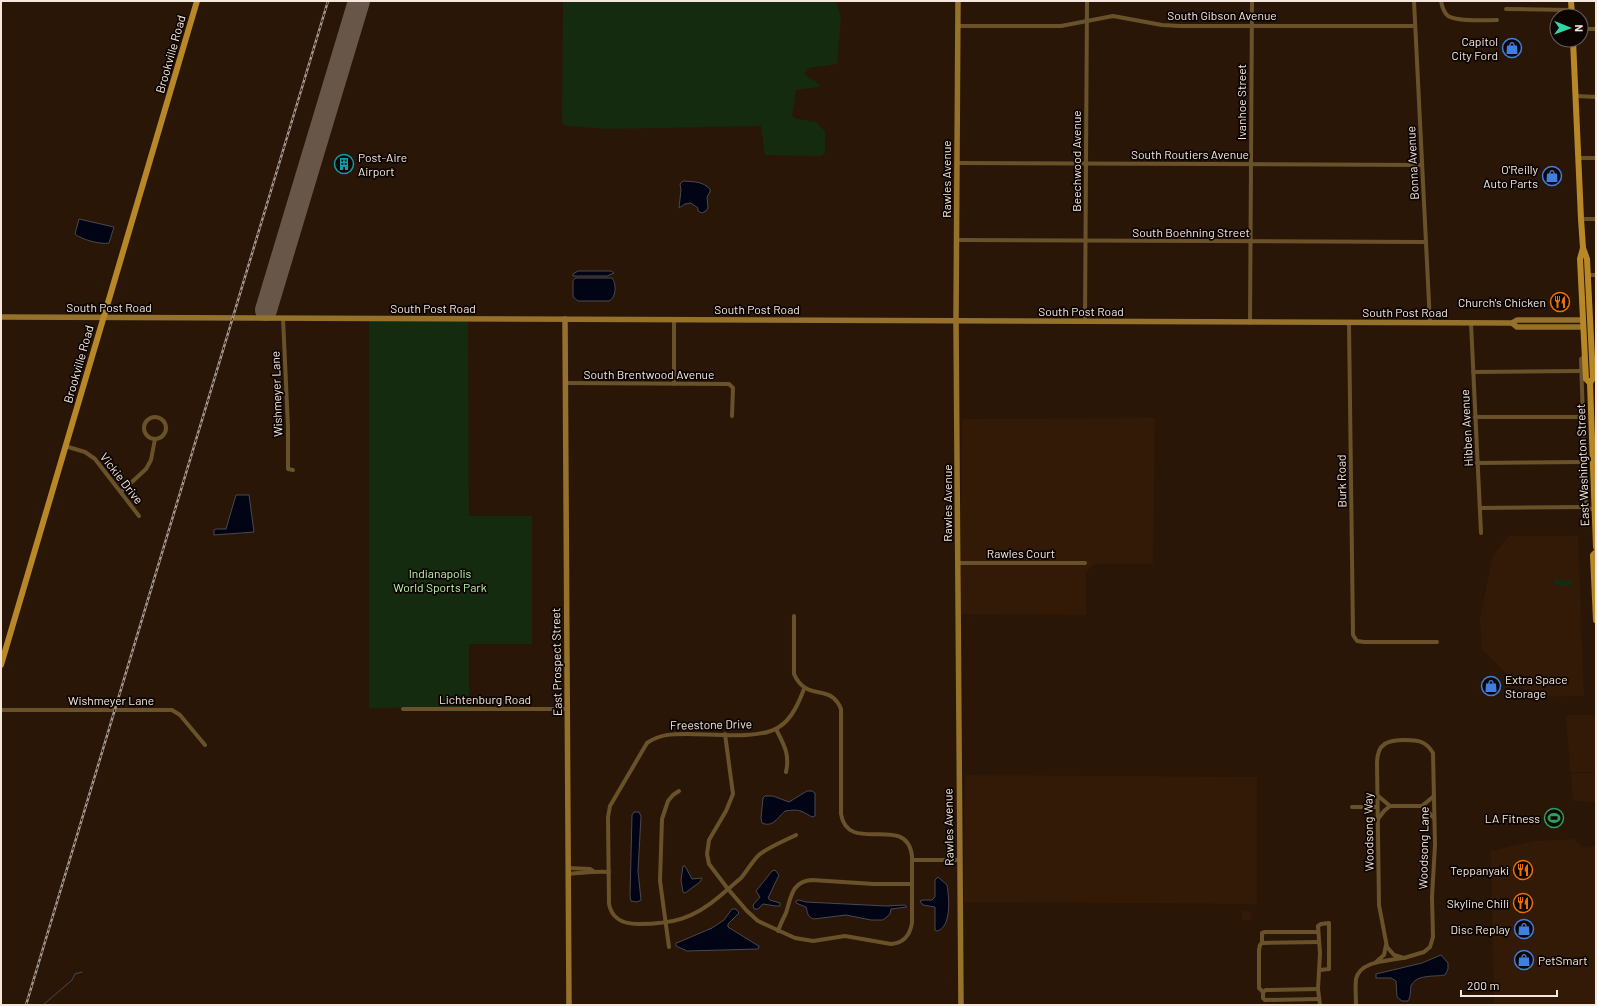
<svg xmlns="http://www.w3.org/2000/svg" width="1597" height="1006" font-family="Barlow,sans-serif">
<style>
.built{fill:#331a06}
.green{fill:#152b0f}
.water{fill:#000414;stroke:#4a4851}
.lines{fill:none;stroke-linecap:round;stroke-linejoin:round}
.stream{stroke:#4a4851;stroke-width:1}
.runway{stroke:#685649;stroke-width:22}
.street{stroke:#69522a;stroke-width:4}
.secondary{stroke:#96712b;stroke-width:5.5}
.primary{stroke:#b88828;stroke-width:6}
.rail-casing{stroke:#a6968b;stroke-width:2.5}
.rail{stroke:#0c0502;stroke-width:1;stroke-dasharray:3;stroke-linecap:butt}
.labels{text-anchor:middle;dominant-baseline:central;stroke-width:3.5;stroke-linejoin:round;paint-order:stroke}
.street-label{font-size:12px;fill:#f5e7de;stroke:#0c0502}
.poi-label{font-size:12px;fill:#f5e7de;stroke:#0c0502;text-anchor:end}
.park-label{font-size:12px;fill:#bcf6ad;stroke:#0c0502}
</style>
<rect width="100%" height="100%" fill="#291607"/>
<g class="built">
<polygon points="1155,418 1153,564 1095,564 1086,572 1086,615 960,614 962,419"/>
<polygon points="1509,536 1578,536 1584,696 1531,697 1482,650 1480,617 1493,555"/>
<polygon points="1566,715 1596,715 1596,772 1570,772"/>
<polygon points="1571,773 1596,773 1596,802 1573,801"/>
<polygon points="965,775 1257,777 1257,904 964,902"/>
<polygon points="1574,839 1582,847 1596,846 1596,1005 1494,1005 1491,851 1534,841"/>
<rect x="1242" y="911" width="9" height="9"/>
</g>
<g class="green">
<polygon points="563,1 836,1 841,18 837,64 808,68 804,74 821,85 818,87 796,90 792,116 797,119 816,122 825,131 825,153 821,156 765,155 761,126 608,129 566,126 562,122"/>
<polygon points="369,321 468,321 469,516 532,516 532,644 469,644 469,707 369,708"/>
<polygon points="1555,578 1557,578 1557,580 1572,580 1572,585 1557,586 1555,584"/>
</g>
<g class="water">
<path d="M683,181C694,182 702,181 710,189V192L707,197L708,208L706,211L702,213L698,211V208L691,203L685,204L679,208L681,190L680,184Z"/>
<path d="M79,219L114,227L109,243C101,245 80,239 75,234Z"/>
<polygon points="578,271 611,271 614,273 607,276 573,276 573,274"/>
<path d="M575,278H612C617,284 616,298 609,301H578L573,297V281Z"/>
<polygon points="236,495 249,495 254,532 214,535 214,530 216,529 226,529"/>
<path d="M807,791H812L815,793V816L812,817C800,810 799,809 785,811C778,817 773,828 762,823L761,818L763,798L765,796H773L789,802Z"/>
<polygon points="634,812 639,812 641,816 638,871 641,900 637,902 631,901 630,896 632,815"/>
<polygon points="683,866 685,866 692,879 702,878 700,882 685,893 683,892 681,880"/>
<polygon points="775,870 779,875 768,898 770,900 780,903 780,906 776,906 763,904 758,909 754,909 753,905 760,897 756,891 772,871"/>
<path d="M938,877L947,885C949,897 952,927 937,931L935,930V907L923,905L920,901L923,900H932L935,897V880Z"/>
<path d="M799,900L806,902L886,906L905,905L907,907L891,909L890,914L883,920H871L846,915L814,919C807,917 808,913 806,907L796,903V901Z"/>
<polygon points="732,909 736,909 739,913 728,924 728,927 757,945 759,946 758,949 687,951 676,946 676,943 679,942 712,928 724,920"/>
<path d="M1441,955L1448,963V969L1445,975C1434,977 1416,974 1411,986C1410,992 1411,996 1408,1001H1402L1397,997L1396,981L1391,978H1376V974L1422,963Z"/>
</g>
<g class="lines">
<polyline class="stream" points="43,1005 72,980 75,974 82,972"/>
<polyline class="runway" points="266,310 359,1"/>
<g class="street">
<polyline points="1414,1 1430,323"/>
<path d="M1441,1C1442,6 1443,12 1448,16C1458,22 1485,20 1497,20"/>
<polyline points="1506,9 1571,10"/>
<polyline points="958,26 1061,26 1113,16 1162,25 1180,26 1415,26"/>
<polyline points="1581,29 1596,29"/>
<polyline points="1576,96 1596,97"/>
<polyline points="1579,158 1596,158"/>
<polyline points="957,163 1422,165"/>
<polyline points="1581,219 1596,219"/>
<polyline points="957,240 1426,242"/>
<polyline points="1588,275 1596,275"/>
<polyline points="283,318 288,427 288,469 293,470"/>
<polyline points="1085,322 1087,1"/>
<polyline points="1250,323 1252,1"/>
<polyline points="1349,323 1353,635 1357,641 1364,642 1437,642"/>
<polyline points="1471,323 1481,533"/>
<polyline points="1585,356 1581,359 1586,507 1594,510"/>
<polyline points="1473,372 1581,371"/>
<polyline points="566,383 729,384 733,388 732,416"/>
<polyline points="674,384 674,320"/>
<circle cx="155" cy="428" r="11"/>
<polyline points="1475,417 1583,417"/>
<polyline points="65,446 85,452 95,459 139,516"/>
<polyline points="1477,463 1584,462"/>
<polyline points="121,492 146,469 151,460 155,439"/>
<polyline points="1480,508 1586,507"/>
<polyline points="958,563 1085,563"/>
<polyline points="403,709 567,709"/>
<polyline points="1,710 172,710 180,715 205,745"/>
<path d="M776,729C784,745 790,754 786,772"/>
<path d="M725,734L733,794L726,811L709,840L707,854L709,864L728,889L747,911L758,921L795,938L813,941L845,936L891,944C904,943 910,935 912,923V856C907,812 848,856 841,814V709C830,682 807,703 794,674V616"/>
<path d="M1405,740C1418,740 1426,741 1433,753L1435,845L1432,897L1433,937L1430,947L1424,952L1404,958L1394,955L1387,947L1379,905L1377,763C1377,743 1388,740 1405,740Z"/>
<polyline points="1377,795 1390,806"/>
<polyline points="1390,806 1422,806"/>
<polyline points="1422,806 1434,818"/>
<polyline points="1422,806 1434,796"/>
<polyline points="1352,807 1377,807"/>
<polyline points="1378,819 1384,811 1390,806"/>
<path d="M796,835C784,841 771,846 760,854C752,861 748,870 741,878C734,884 727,890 720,896C693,919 673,924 638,924C624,924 612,920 609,904L608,817L610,806L647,743C660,734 672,734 688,734C712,734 760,740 779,727C792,719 799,702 804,689"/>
<polyline points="912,860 960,860"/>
<polyline points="568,868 590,869 593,871"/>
<path d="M568,874C582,873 595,871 609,872"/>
<path d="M778,931C780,925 783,919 786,913C791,897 792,881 812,880L874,884H912"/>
<polyline points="1262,943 1262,933 1265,932 1318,932"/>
<polyline points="669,947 660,881 662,819 668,801 673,795 679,791"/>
<polyline points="1376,962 1384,955 1386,945"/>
<polyline points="1320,970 1329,969 1329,923 1321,924 1318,926 1320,953 1318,989 1320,1005"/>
<polyline points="1318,989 1266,990 1263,992 1263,998 1265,1000 1319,999"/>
<polyline points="1263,992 1259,988 1259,950 1260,945 1262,943 1319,942"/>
<path d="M1356,1005C1356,997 1355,987 1356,979C1360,961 1387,961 1402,958"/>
</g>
<g class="secondary">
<polyline points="958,1 956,321 961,1005"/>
<polyline points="1,317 1512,323 1517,327 1583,327"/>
<polyline points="565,319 569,1005"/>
<polyline points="1512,323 1517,320 1583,320"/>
</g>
<g class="primary">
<polyline points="1571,1 1572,16"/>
<polyline points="1573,40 1581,219 1583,248 1587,259 1593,378 1590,383 1596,547"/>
<polyline points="1583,248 1580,259 1586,379 1590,383"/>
<polyline points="1596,552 1593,555 1596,620"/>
<polyline points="1,665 197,1"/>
</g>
<g class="rail-casing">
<polyline id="rail" points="26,1005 328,1"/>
</g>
<use href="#rail" class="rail"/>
</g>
<defs>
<g id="shop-ring" transform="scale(1)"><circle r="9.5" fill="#0c0502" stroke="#3f7fe0" stroke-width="1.5"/><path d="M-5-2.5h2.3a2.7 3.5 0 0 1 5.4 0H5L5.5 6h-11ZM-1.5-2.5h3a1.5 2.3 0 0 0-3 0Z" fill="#3f7fe0"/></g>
<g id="building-ring" transform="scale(1)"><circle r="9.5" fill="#0c0502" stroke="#0f9aa8" stroke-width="1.5"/><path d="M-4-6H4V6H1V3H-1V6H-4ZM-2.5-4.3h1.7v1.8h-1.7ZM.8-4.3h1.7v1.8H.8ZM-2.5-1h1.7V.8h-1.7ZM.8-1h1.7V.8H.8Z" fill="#0f9aa8"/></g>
<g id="restaurant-ring" transform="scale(1)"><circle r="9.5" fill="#0c0502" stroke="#e8710a" stroke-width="1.5"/><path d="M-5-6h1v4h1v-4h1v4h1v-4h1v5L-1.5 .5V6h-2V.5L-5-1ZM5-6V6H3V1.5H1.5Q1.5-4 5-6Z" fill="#e8710a"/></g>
<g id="stadium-ring" transform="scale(1)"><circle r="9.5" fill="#0c0502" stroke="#2e9e5b" stroke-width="1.5"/><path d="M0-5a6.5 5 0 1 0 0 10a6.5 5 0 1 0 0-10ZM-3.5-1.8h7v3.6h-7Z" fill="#2e9e5b"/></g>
</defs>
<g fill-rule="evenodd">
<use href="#shop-ring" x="1512" y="48"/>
<use href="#building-ring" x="344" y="164"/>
<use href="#shop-ring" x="1552" y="176"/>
<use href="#restaurant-ring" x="1560" y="302"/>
<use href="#shop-ring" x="1491" y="686"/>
<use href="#stadium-ring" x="1554" y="818"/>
<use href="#restaurant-ring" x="1523" y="870"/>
<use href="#restaurant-ring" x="1523" y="903"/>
<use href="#shop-ring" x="1524" y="929"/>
<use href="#shop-ring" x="1524" y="960"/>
</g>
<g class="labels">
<g class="street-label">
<text x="1222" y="15">South Gibson Avenue</text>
<text transform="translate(170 54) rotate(-74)">Brookville Road</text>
<text transform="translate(1241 102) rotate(-90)">Ivanhoe Street</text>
<text x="1190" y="154">South Routiers Avenue</text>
<text transform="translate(1076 161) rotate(-90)">Beechwood Avenue</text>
<text transform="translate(1412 163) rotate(-93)">Bonna Avenue</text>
<text transform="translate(946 179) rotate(-90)">Rawles Avenue</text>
<text x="1191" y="232">South Boehning Street</text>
<text x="109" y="307">South Post Road</text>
<text x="433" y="308">South Post Road</text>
<text x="757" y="309">South Post Road</text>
<text x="1081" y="311">South Post Road</text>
<text x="1405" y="312">South Post Road</text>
<text transform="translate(78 364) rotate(-74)">Brookville Road</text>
<text x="649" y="374">South Brentwood Avenue</text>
<text transform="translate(276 394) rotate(-92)">Wishmeyer Lane</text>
<text transform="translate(1466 428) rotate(-93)">Hibben Avenue</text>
<text transform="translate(1582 465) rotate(-92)">East Washington Street</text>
<text transform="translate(122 478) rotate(52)">Vickie Drive</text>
<text transform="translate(1341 481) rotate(-91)">Burk Road</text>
<text transform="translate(947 503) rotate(-90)">Rawles Avenue</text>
<text x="1021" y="553">Rawles Court</text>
<text transform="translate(556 662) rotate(-91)">East Prospect Street</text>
<text x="485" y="699">Lichtenburg Road</text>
<text x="111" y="700">Wishmeyer Lane</text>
<text transform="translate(711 724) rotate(-1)">Freestone Drive</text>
<text transform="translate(948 827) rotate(-91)">Rawles Avenue</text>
<text transform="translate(1368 832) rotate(-91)">Woodsong Way</text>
<text transform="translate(1423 848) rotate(-89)">Woodsong Lane</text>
</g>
<g class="poi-label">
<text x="1498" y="41">Capitol<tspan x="1498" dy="14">City Ford</tspan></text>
<text x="358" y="157" text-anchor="start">Post-Aire<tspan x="358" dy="14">Airport</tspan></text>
<text x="1538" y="169">O'Reilly<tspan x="1538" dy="14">Auto Parts</tspan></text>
<text x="1546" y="302">Church's Chicken</text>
<text x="1505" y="679" text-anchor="start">Extra Space<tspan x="1505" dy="14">Storage</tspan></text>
<text x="1540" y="818">LA Fitness</text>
<text x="1509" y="870">Teppanyaki</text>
<text x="1509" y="903">Skyline Chili</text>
<text x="1510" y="929">Disc Replay</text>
<text x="1538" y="960" text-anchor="start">PetSmart</text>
</g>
<g class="park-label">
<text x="440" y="573">Indianapolis<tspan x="440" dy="14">World Sports Park</tspan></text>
</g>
</g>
<rect width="1597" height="1006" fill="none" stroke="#f5e7de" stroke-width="4"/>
<g transform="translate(1569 28) rotate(91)"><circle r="19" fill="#0c0502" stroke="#695f5a"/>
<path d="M0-3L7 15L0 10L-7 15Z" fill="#34d4a8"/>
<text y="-6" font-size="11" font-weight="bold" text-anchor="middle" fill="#f5e7de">N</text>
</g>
<path d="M1461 990v6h96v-6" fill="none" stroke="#f5e7de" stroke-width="2"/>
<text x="1467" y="990" font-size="12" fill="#f5e7de" stroke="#0c0502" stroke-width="3" paint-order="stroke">200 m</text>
</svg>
